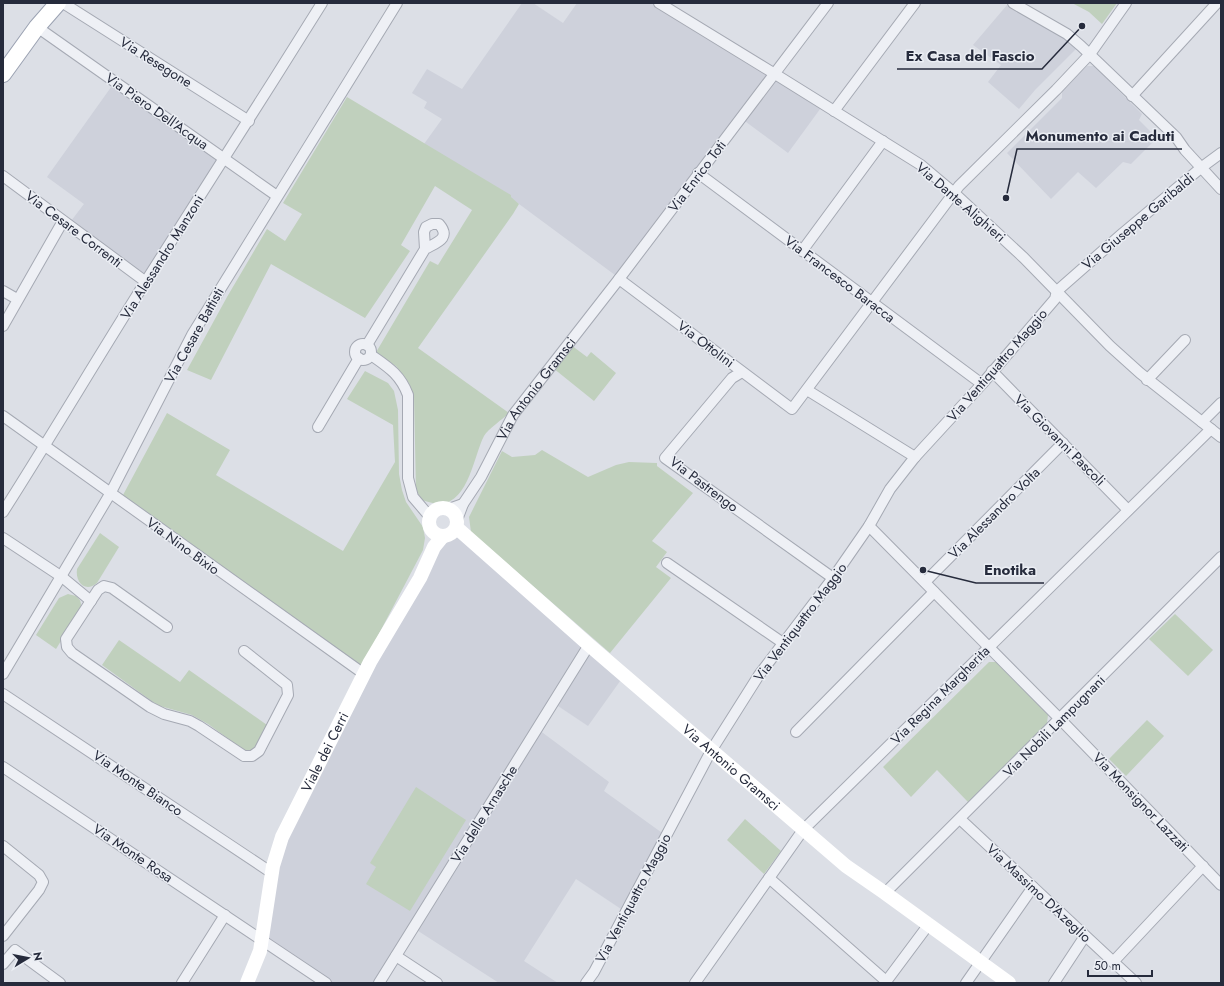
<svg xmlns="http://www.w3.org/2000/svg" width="1224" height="986" font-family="Jost,sans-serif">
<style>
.built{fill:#ced1db}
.green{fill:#c0d0bd}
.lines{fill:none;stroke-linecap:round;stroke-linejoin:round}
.street-casing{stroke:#a5a9b3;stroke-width:12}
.primary-casing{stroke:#9ba2b2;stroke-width:18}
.street{stroke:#eef0f5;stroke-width:10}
.secondary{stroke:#fff;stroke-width:14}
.primary{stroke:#fff;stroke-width:16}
.labels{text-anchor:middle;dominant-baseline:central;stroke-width:3;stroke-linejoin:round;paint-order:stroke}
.street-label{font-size:14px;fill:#262b3c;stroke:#ebeef4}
.leader{fill:none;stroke:#262b3c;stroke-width:1.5}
.callout-dot{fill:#262b3c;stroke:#ebeef4;stroke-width:1.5}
.callout-label{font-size:15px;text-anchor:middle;font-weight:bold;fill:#262b3c;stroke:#ebeef4;stroke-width:3;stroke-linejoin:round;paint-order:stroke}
</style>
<rect width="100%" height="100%" fill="#dcdfe6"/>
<g class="built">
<polygon points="522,3 533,3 563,23 577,3 655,3 772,74 619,278 519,204 510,197 424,144 442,119 424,108 427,102 412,93 427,69 462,89"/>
<polygon points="1007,5 1065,39 1076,49 1035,90 1019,109 988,82 1001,65 973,45"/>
<polygon points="1087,66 1094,66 1142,114 1139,120 1157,138 1131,164 1123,162 1096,188 1078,172 1051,199 1007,153 1062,98 1062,91"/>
<polygon points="775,75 823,105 788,153 742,119"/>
<polygon points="114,83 223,159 145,279 68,225 84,204 47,177"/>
<polygon points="453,535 477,548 623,677 588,726 555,704 539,730 609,782 604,791 665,835 624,911 576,879 524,961 558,983 499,983 412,927 377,983 329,983 264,940 287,829 445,538"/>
</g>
<g class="green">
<polygon points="1072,3 1117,3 1102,24 1089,12"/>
<path d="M347,97L511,195V197L519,204L513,214L418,348L509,413C503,419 488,429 484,436C474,455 469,501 441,504C435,504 428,502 422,500L416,490L414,396L408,382L396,366L375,354L430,261L438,265L472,210L435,186L401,245L410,251L365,318L271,264L211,380L187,370L227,297L267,229L285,241L302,214L283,203Z"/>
<polygon points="571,345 587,357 591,352 616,373 594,401 553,368"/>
<polygon points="365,371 388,383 394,391 398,410 399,474 402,490 406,502 423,527 425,538 423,550 362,666 123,495 167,413 230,450 216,475 343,551 395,462 393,425 347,399"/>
<polygon points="542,450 588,477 616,465 629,462 657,463 657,466 693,493 652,541 667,552 656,567 671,578 610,653 471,532 469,517 502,451 512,457 535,455"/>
<path d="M100,533L119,547L97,583C85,593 75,582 77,569Z"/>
<path d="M68,594L76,596C81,600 82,604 80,610L56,649L36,635L59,598Z"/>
<polygon points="1175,614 1213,650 1188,676 1149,639"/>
<polygon points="119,640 180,682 189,670 267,725 257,746 252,750 244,750 241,748 208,724 192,715 160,706 153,702 102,665"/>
<polygon points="989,662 997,662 1048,715 1047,723 968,802 937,770 911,797 883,767"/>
<polygon points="1147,720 1164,736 1126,776 1109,759"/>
<polygon points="416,787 466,820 410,911 366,884 376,867 370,863"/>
<polygon points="745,819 781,851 764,874 727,840"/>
</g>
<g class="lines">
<g class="street-casing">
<g id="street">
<polyline points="63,3 249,121"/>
<polyline points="659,3 775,74 921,165 953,192 1024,258 1110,346 1140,373 1221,437"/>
<polyline points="1013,3 1067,34 1081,46 1176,137 1185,150 1221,189"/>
<polyline points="37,27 277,196"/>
<polyline points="1132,96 1217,3"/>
<polyline points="834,111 915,3"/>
<polyline points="698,173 982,384"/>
<polyline points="3,176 146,282"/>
<polyline points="802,251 883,141"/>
<polyline points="619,279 792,409 959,186 1056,90 1090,54 1126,3"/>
<polyline points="3,291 17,299"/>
<polyline points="3,326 63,221"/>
<circle cx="363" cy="352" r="8"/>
<path d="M367,345L425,249C435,243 452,239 439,224H432L426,227L424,232L425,249"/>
<path d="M371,355C388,367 400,374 408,395V478L413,497L430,517"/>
<polyline points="992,371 1128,510"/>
<polyline points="742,372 732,378 665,458 833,578"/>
<polyline points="1147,380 1185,340"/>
<polyline points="807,390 915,457"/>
<polyline points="3,416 364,674"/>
<polyline points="1202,422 1221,403"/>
<polyline points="318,427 359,358"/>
<polyline points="449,509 463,504"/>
<path d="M3,512C52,435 98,357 146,281C205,188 264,96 322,3"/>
<path id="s1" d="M457,520L463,504L481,477L513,415L619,279L828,3"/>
<polyline points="869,526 1060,719 1221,885"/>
<polyline points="3,538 62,577 91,601"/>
<polyline points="667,563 783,643"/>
<polyline points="925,582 1063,443"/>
<polyline points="167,627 112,588 104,586 98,590 66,639 67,647 72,653 150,707 164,714 190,721 199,726 244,756 252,756 259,751 288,695 287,685 244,651"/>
<polyline points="3,674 110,494 192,335 397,3"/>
<polyline points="3,694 272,873"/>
<polyline points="796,732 934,592"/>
<polyline points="3,767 326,983"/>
<polyline points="960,819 1136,983"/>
<polyline points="3,846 39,875 43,882 39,890 3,936"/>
<polyline points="769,878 886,981"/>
<polyline points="885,893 1221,557"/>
<polyline points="396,956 437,983"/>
<polyline points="1113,962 1203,866"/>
<polyline points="3,964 15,950 60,983"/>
<polyline points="182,983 225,915"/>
<polyline points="379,983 589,645"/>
<polyline points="586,983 594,972 711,751 759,675 833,578 869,526 890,489 915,457 982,384 1055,299 1057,291 1123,233 1202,167 1221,153"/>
<polyline points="695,983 803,830 1211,429"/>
<polyline points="885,983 929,924"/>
<polyline points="966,983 1033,887"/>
<polyline points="1054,983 1085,936"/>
</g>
</g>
<g class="primary-casing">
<polyline id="primary" points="3,74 37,27 58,3"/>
</g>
<use href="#street" class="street"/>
<g class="secondary">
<circle cx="443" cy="522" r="14"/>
<path id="s2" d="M457,528L589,645L846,866L885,893L1009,983"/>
<path id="s3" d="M247,983L260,951L273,866L282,837L370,662L420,578L434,547L443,536"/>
</g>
<use href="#primary" class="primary"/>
</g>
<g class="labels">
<g class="street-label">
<text transform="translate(156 62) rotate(32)">Via Resegone</text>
<text transform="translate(157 111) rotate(35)">Via Piero Dell'Acqua</text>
<text transform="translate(697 176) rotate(-53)">Via Enrico Toti</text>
<text transform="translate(961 202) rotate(41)">Via Dante Alighieri</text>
<text transform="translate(1138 221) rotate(-40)">Via Giuseppe Garibaldi</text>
<text transform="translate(74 229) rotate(37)">Via Cesare Correnti</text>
<text transform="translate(162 257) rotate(-58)">Via Alessandro Manzoni</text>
<text transform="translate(840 279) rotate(37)">Via Francesco Baracca</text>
<text transform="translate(194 335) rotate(-61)">Via Cesare Battisti</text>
<text transform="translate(706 344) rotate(37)">Via Ottolini</text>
<text transform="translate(997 365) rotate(-49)">Via Ventiquattro Maggio</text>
<text stroke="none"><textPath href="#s1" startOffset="154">Via Antonio Gramsci</textPath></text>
<text transform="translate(1060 440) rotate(45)">Via Giovanni Pascoli</text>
<text transform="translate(704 484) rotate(37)">Via Pastrengo</text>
<text transform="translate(994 513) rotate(-45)">Via Alessandro Volta</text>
<text transform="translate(183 546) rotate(36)">Via Nino Bixio</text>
<text transform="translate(800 622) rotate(-53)">Via Ventiquattro Maggio</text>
<text transform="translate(940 695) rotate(-45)">Via Regina Margherita</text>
<text transform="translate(1054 726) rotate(-45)">Via Nobili Lampugnani</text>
<text stroke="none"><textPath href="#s3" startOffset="246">Viale dei Cerri</textPath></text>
<text stroke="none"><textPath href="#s2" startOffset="364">Via Antonio Gramsci</textPath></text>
<text transform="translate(138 783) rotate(34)">Via Monte Bianco</text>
<text transform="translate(1141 802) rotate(46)">Via Monsignor Lazzati</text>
<text transform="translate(484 814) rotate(-58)">Via delle Arnasche</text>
<text transform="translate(133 853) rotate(34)">Via Monte Rosa</text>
<text transform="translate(1039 893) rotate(43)">Via Massimo D'Azeglio</text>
<text transform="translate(633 898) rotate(-62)">Via Ventiquattro Maggio</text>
</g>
</g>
<path class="leader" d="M1082 26L1042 69H897M1006 198L1017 149H1182M923 570L976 583H1044"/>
<g class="callout-dot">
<circle cx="1082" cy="26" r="4"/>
<circle cx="1006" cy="198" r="4"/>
<circle cx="923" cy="570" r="4"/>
</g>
<g class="callout-label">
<text x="970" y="61">Ex Casa del Fascio</text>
<text x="1100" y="141">Monumento ai Caduti</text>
<text x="1010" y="575">Enotika</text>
</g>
<rect width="1224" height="986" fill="none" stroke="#262b3c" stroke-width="8"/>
<g transform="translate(28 958) rotate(80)" stroke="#ebeef4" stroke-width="3" paint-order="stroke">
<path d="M0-3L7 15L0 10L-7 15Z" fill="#262b3c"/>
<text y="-6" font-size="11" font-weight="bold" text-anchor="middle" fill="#262b3c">N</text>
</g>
<path d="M1088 970v6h64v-6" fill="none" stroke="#262b3c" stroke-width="2"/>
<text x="1094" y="970" font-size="12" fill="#262b3c" stroke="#ebeef4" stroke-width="3" paint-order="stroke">50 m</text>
</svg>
